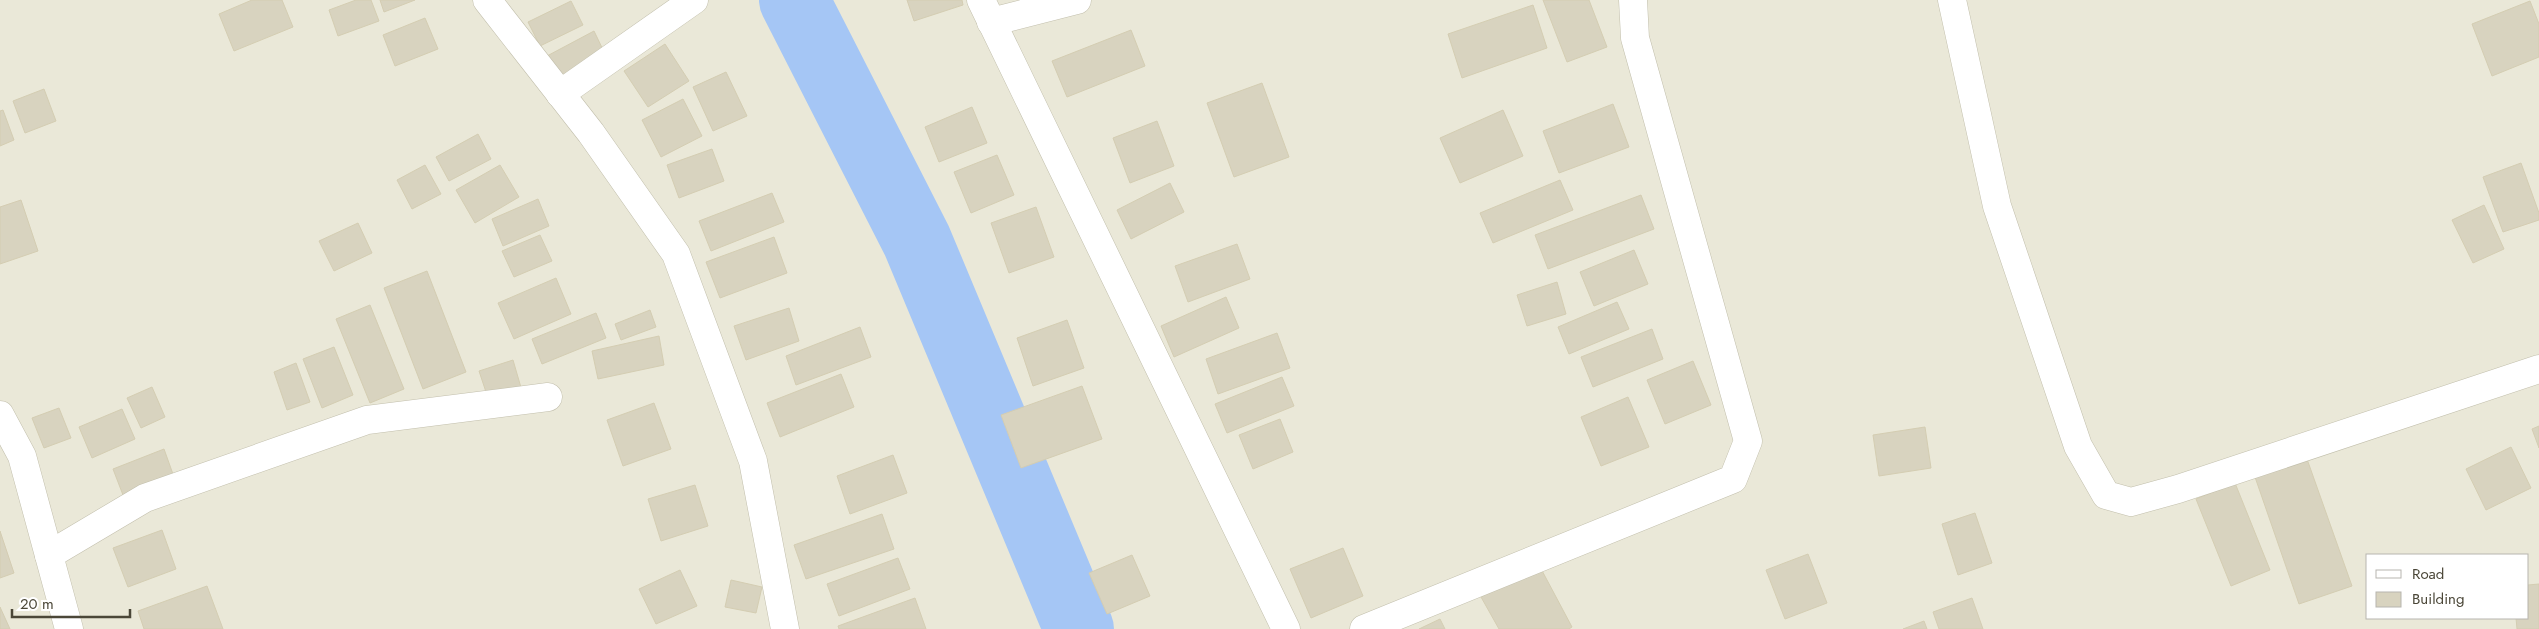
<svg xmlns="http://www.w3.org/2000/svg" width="2539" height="629" font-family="Jost,sans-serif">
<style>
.residential{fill:#eae8d8;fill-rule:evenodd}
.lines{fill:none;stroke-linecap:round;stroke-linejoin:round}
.river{stroke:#a5c6f5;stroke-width:70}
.building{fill:#d8d3bf;stroke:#d4cdb2}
.minor-casing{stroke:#c2bfac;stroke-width:29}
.minor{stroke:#fff;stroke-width:28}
</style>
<rect width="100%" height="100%" fill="#f6f5eb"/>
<path class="residential" d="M0,0H2539V629H0ZM2368,555H2528V618H2368Z"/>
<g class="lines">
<polyline class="river" points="794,0 917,241 1079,629"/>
</g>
<g class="building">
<polygon points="252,0 282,0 293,27 234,51 219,14"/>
<polygon points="356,0 371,0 379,21 338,36 329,10"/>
<polygon points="380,0 415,0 384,12"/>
<polygon points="907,0 962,0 963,5 914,21"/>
<polygon points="1543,0 1589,0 1607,47 1567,62"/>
<polygon points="571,1 583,25 540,46 528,22"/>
<polygon points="2530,1 2539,24 2539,57 2492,76 2472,24"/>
<polygon points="1533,5 1547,48 1462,78 1448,34"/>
<polygon points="425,18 438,49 395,66 383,35"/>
<polygon points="1131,30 1145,66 1067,97 1052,61"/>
<polygon points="594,31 606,56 560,80 547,56"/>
<polygon points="665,44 689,81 648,107 624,71"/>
<polygon points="726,72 747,116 713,131 693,87"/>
<polygon points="1262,83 1289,157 1234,177 1207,103"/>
<polygon points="44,89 56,121 25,133 13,101"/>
<polygon points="683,99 702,136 661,157 642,120"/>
<polygon points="1613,104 1629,147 1559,173 1543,131"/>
<polygon points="972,107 987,143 939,162 925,127"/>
<polygon points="3,110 14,140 0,146 0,111"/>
<polygon points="1503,110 1523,156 1460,183 1440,138"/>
<polygon points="1157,121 1174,166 1130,183 1113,138"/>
<polygon points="478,134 491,159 449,181 436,157"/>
<polygon points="712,149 724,181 679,198 667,165"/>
<polygon points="997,155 1014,195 971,213 954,172"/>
<polygon points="2521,163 2539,213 2539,220 2503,232 2483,177"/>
<polygon points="425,165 441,194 412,209 397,180"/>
<polygon points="500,165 519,197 475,223 456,190"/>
<polygon points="1560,180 1573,210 1493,243 1480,213"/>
<polygon points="1170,183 1184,212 1131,239 1117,210"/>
<polygon points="772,193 784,222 711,251 699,221"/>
<polygon points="1641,195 1654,229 1548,269 1535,235"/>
<polygon points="538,199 549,226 503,246 492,219"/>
<polygon points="21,200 38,251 0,264 0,207"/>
<polygon points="2484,205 2504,249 2473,263 2452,220"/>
<polygon points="1036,207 1054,257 1009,273 991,223"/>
<polygon points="358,223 372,253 334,271 319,241"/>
<polygon points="540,235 552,261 514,277 502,251"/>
<polygon points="774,237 787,273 720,298 706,262"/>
<polygon points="1237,244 1250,279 1188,302 1175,266"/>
<polygon points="1634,250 1648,284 1594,306 1580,272"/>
<polygon points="427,271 466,372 423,389 384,288"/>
<polygon points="556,278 571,314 514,339 498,303"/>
<polygon points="1557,282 1566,314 1527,326 1517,295"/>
<polygon points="1226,297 1239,328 1174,357 1161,326"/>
<polygon points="1617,302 1629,329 1569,354 1558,327"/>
<polygon points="370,305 404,389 370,403 336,319"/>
<polygon points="789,308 799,341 746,360 734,326"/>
<polygon points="650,310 656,327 621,340 615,324"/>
<polygon points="596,313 606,338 542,364 532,339"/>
<polygon points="1067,320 1084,368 1033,386 1017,338"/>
<polygon points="860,327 871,357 796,385 786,356"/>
<polygon points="1652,329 1663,359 1593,387 1581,357"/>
<polygon points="1277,333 1290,368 1218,394 1206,359"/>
<polygon points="659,336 664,365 598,379 592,351"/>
<polygon points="334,347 353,395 322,408 303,359"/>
<polygon points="513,360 522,391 489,401 479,371"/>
<polygon points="1693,361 1711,405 1665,424 1647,380"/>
<polygon points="296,363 310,402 287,410 274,372"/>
<polygon points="841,374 854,407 780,437 767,403"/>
<polygon points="1282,377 1294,406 1227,433 1215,404"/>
<polygon points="1082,386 1102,439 1021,468 1001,415"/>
<polygon points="152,387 165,417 141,428 127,398"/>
<polygon points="1628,397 1649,447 1601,466 1581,417"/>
<polygon points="654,403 671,449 623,466 607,420"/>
<polygon points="59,408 71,438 44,448 32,418"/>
<polygon points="122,409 135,439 92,458 79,427"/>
<polygon points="1280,419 1293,452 1253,469 1239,435"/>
<polygon points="2539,426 2539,448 2532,429"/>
<polygon points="1925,427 1931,468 1879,476 1873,435"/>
<polygon points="2511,447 2531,488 2486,510 2466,469"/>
<polygon points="164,449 174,477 123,495 113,469"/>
<polygon points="893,455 907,493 850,514 837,476"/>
<polygon points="2307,459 2352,586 2299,604 2255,477"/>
<polygon points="2235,483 2270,570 2231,586 2196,499"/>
<polygon points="695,485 708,526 661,541 648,499"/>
<polygon points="1975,513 1992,563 1958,575 1942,524"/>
<polygon points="882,514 894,549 806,579 794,545"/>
<polygon points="162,530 176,569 128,587 113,548"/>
<polygon points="0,531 14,573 0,578"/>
<polygon points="1343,548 1363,596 1311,618 1290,569"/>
<polygon points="1808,554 1827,603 1785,619 1766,570"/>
<polygon points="1132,555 1150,596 1107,614 1089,573"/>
<polygon points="898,558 910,589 839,616 827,584"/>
<polygon points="1539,565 1572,627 1569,629 1499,629 1481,597"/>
<polygon points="680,570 697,606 656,624 639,589"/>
<polygon points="731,580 762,587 756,613 725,607"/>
<polygon points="2539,584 2539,629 2517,629 2516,618 2528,618 2528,585"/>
<polygon points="207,586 223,629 144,629 138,611"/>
<polygon points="915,598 926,629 839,629 838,626"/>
<polygon points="1972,598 1983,629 1939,629 1933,612"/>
<polygon points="0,607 10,629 0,629"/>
<polygon points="1440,619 1445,629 1419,629"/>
<polygon points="1924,621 1927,629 1903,629"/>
</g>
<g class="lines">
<g class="minor-casing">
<g id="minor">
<polyline points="487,0 591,133 676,254 753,461 785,629"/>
<polyline points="981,0 1286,629"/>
<polyline points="1952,0 1997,206 2078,446 2106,495 2131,502 2178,489 2539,369"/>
<polyline points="991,22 1077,0"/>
<polyline points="560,94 694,0"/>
<polyline points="0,415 22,456 69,629"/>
<polyline points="49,555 145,498 367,420 548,397"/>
<polyline points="1364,629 1733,479 1748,441 1635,38 1633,0"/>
</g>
</g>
<use href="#minor" class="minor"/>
</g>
<rect x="2366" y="554" width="162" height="65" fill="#ffffff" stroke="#b7b5af"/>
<rect x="2376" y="570" width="25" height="8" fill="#ffffff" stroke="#b7b5af"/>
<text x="2412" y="579" font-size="15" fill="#4b4738">Road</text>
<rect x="2376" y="592" width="25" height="15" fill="#d8d3bf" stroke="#b7b5af"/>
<text x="2412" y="604" font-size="15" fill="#4b4738">Building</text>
<path d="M12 609v8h118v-8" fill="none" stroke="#4b4738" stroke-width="2.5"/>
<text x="20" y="609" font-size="15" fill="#4b4738" stroke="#ffffff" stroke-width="4" paint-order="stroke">20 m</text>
</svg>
